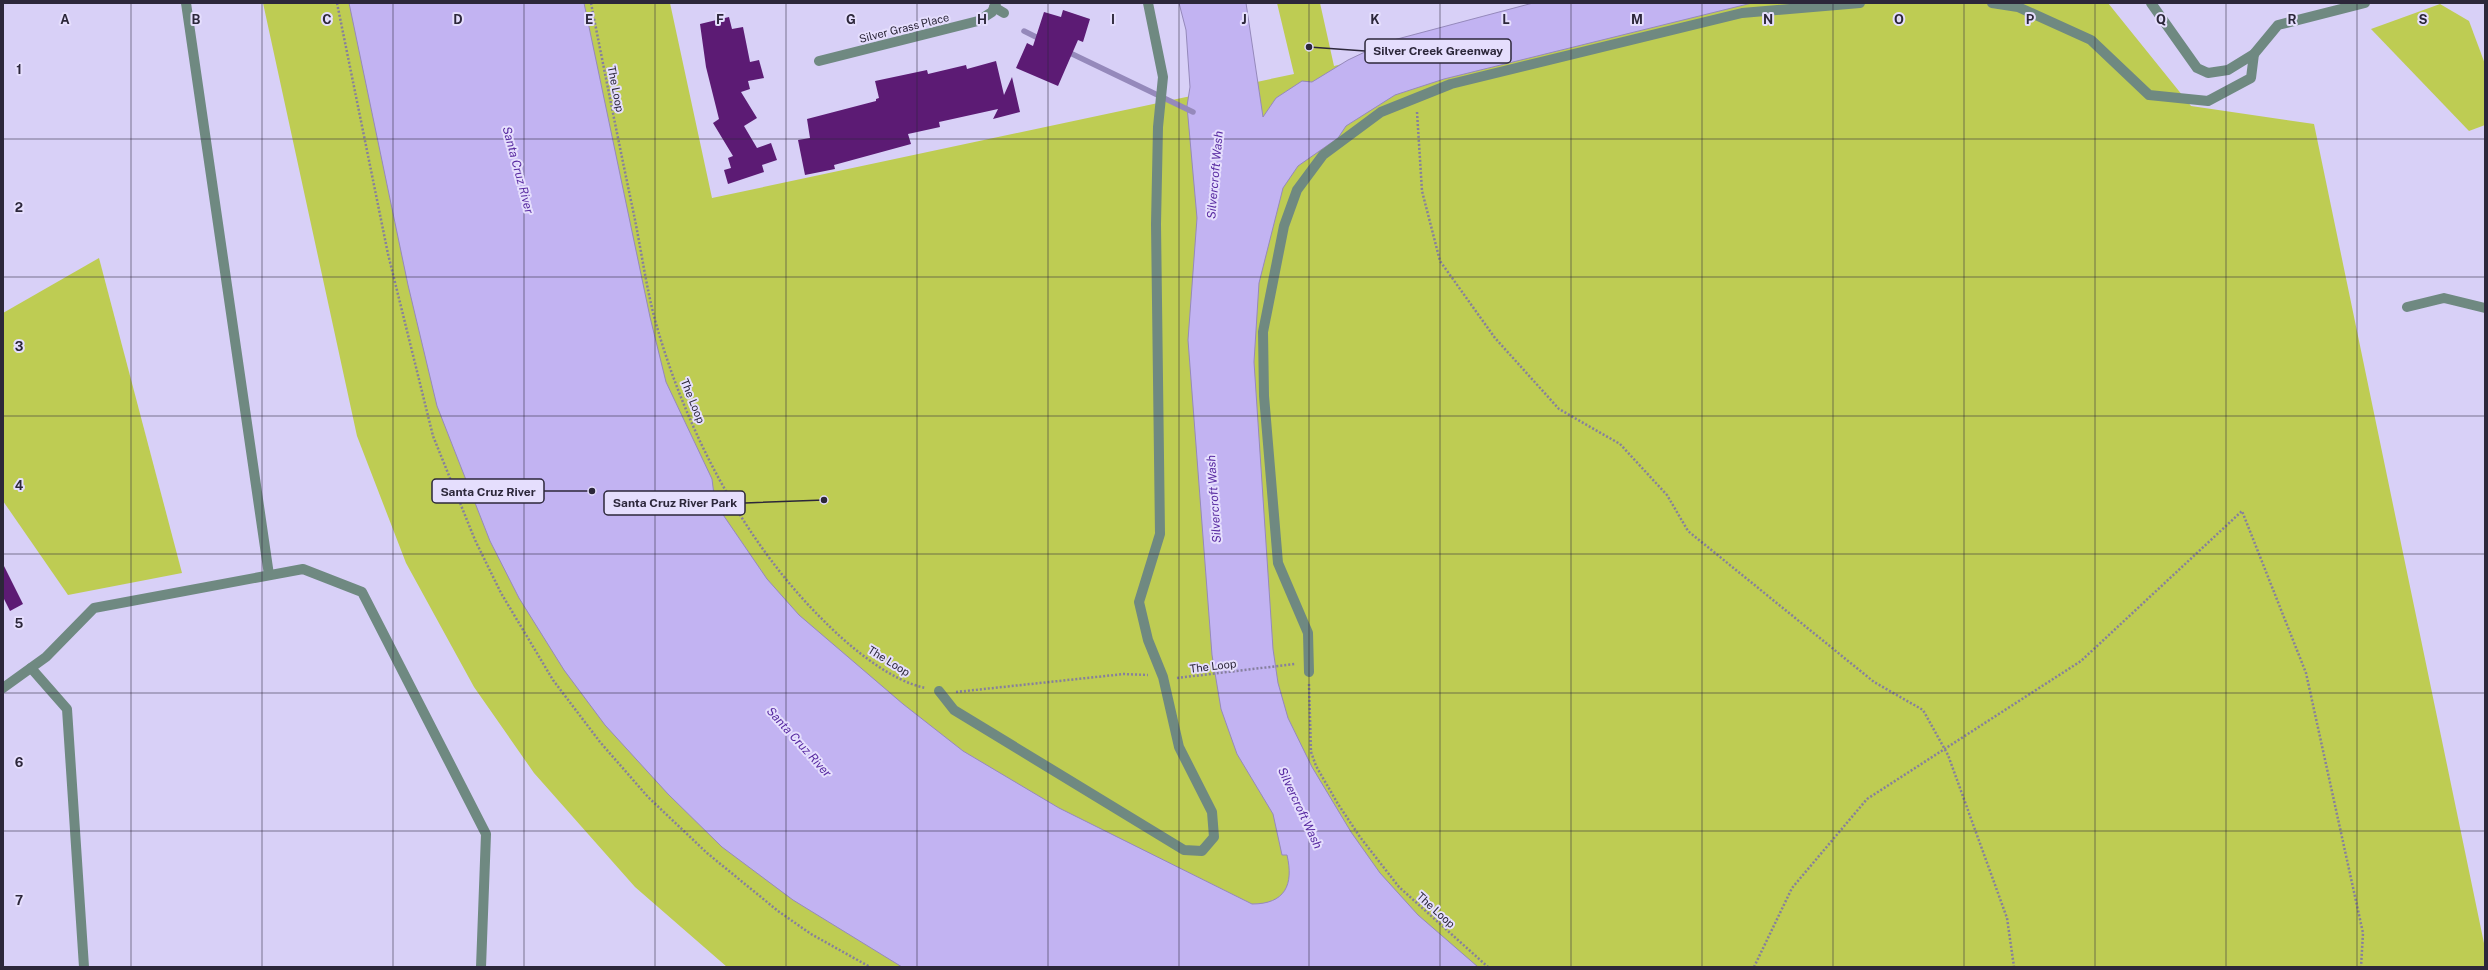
<svg xmlns="http://www.w3.org/2000/svg" width="2488" height="970" font-family="'Public Sans',sans-serif">
<style>
.green{fill:#becc53}
.water{fill:#c2b3f2;stroke:#9589bb}
.lines{fill:none;stroke-linecap:round;stroke-linejoin:round}
.stream{stroke:#9589bb;stroke-width:5.5}
.building{fill:#5c1b74}
.path{stroke:#867f9d;stroke-width:2.5;stroke-dasharray:2 2;stroke-linecap:butt}
.minor{stroke:#6f8981;stroke-width:10}
.grid{fill:none;stroke:#2c273a;stroke-width:1;stroke-opacity:0.55}
.labels{text-anchor:middle;dominant-baseline:central;stroke-width:4;stroke-linejoin:round;paint-order:stroke}
.street-label{font-size:11px;fill:#2c273a;stroke:#e5defd}
.water-label{font-size:12px;font-style:italic;fill:#582aa1;stroke:#e5defd}
.grid-label{font-size:13px;text-anchor:middle;font-weight:bold;fill:#2c273a;stroke:#e5defd;stroke-width:4;stroke-linejoin:round;paint-order:stroke}
.leader{fill:none;stroke:#2c273a;stroke-width:1.5}
.callout-dot{fill:#2c273a;stroke:#e5defd;stroke-width:1.5}
.callout{fill:#e5defd;stroke:#2c273a;stroke-width:1.5}
.callout-label{font-size:12px;text-anchor:middle;font-weight:bold;fill:#2c273a}
</style>
<rect width="100%" height="100%" fill="#d8d0f7"/>
<g class="green">
<polygon points="263,3 670,3 712,198 1294,74 1277,3 1320,3 1334,66 1608,3 2108,3 2191,106 2314,124 2485,948 2485,967 727,967 635,887 534,773 474,687 406,563 357,436"/>
<polygon points="2440,4 2469,21 2485,64 2485,125 2469,131 2371,29"/>
<polygon points="99,258 182,573 68,595 3,501 3,313"/>
</g>
<path class="water" d="M349,3H584L650,317L666,382L712,479L715,503L767,579L799,615L903,704L963,751L1059,808L1252,904C1285,904 1294,885 1287,855H1282L1273,814L1237,754L1221,709L1212,655L1188,340L1197,218L1187,106L1190,87L1186,30L1179,3H1246L1263,117L1276,98L1302,81L1312,82L1348,60L1386,42L1533,3H1752L1444,79L1395,95L1346,126L1338,138L1298,166L1283,188L1259,283L1254,362L1273,649L1278,683L1288,718L1312,767L1351,832L1380,873L1418,915L1478,967H902L793,900L722,847L668,794L605,725L564,670L519,598L490,541L437,406L408,285Z"/>
<g class="lines">
<g class="stream">
<polyline points="1024,31 1042,40"/>
<polyline points="1066,51 1193,112"/>
</g>
</g>
<g class="building">
<polygon points="1063,10 1090,19 1083,42 1078,40 1058,86 1016,68 1027,43 1033,46 1044,12 1061,17"/>
<polygon points="729,17 732,29 743,27 750,62 759,60 764,78 748,81 750,89 741,92 757,118 744,126 757,148 771,143 777,160 762,165 764,172 728,184 724,170 731,168 728,158 733,156 713,123 719,119 706,67 700,24"/>
<polygon points="996,61 1004,95 1012,77 1020,112 993,119 998,109 939,122 940,127 908,134 911,144 834,165 835,169 805,175 798,140 810,138 807,119 876,101 876,99 879,98 875,81 927,70 928,74 966,65 967,69"/>
<polygon points="3,564 23,604 10,611 3,597"/>
</g>
<g class="lines">
<g class="path">
<polyline points="337,3 388,254 433,436 475,540 501,593 553,680 600,742 648,797 707,853 778,911 811,934 870,967"/>
<path d="M591,3C605,74 619,144 634,215C641,249 646,286 655,320C686,431 744,543 826,623C850,647 892,682 926,688"/>
<polyline points="1417,112 1422,191 1440,261 1495,338 1559,409 1620,444 1667,495 1688,531 1874,682 1923,710 1948,755 2007,918 2014,967"/>
<polyline points="1177,678 1295,664"/>
<polyline points="1309,684 1311,752 1316,766 1338,804 1360,837 1399,887 1488,967"/>
<polyline points="956,692 1124,674 1148,675"/>
<polyline points="1754,967 1792,888 1867,799 2081,661 2242,511 2306,673 2363,933 2361,967"/>
</g>
<g class="minor">
<polyline points="186,3 269,575"/>
<polyline points="1992,3 2018,7 2091,40 2149,95 2208,101 2251,78 2254,54"/>
<polyline points="2151,3 2197,68 2208,73 2228,70 2254,54 2278,25 2365,3"/>
<polyline points="994,7 1004,13"/>
<polyline points="819,61 978,21 992,12 996,3"/>
<polyline points="2407,307 2444,298 2485,308"/>
<polyline points="31,668 67,709 84,967"/>
<polyline points="1309,672 1308,633 1278,563 1264,396 1263,332 1284,226 1297,190 1323,155 1381,112 1451,84 1742,13 1860,3"/>
<polyline points="3,688 46,657 94,608 303,569 362,592 486,834 481,967"/>
<polyline points="939,691 954,710 1184,850 1202,851 1214,837 1212,812 1179,747 1163,677 1148,640 1139,602 1160,534 1156,224 1158,127 1163,77 1148,3"/>
</g>
</g>
<path class="grid" d="M131,3V967M262,3V967M393,3V967M524,3V967M655,3V967M786,3V967M917,3V967M1048,3V967M1179,3V967M1309,3V967M1440,3V967M1571,3V967M1702,3V967M1833,3V967M1964,3V967M2095,3V967M2226,3V967M2357,3V967M3,139H2485M3,277H2485M3,416H2485M3,554H2485M3,693H2485M3,831H2485"/>
<g class="labels">
<g class="street-label">
<text transform="translate(904 28) rotate(-14)">Silver Grass Place</text>
<text transform="translate(616 89) rotate(79)">The Loop</text>
<text transform="translate(693 401) rotate(68)">The Loop</text>
<text transform="translate(889 661) rotate(32)">The Loop</text>
<text transform="translate(1213 666) rotate(-7)">The Loop</text>
<text transform="translate(1436 910) rotate(42)">The Loop</text>
</g>
<g class="water-label">
<text transform="translate(518 170) rotate(75)">Santa Cruz River</text>
<text transform="translate(1215 175) rotate(-85)">Silvercroft Wash</text>
<text transform="translate(1214 499) rotate(-94)">Silvercroft Wash</text>
<text transform="translate(799 742) rotate(48)">Santa Cruz River</text>
<text transform="translate(1300 808) rotate(65)">Silvercroft Wash</text>
</g>
</g>
<g class="grid-label">
<text x="65" y="24">A</text>
<text x="196" y="24">B</text>
<text x="327" y="24">C</text>
<text x="458" y="24">D</text>
<text x="589" y="24">E</text>
<text x="720" y="24">F</text>
<text x="851" y="24">G</text>
<text x="982" y="24">H</text>
<text x="1113" y="24">I</text>
<text x="1244" y="24">J</text>
<text x="1375" y="24">K</text>
<text x="1506" y="24">L</text>
<text x="1637" y="24">M</text>
<text x="1768" y="24">N</text>
<text x="1899" y="24">O</text>
<text x="2030" y="24">P</text>
<text x="2161" y="24">Q</text>
<text x="2292" y="24">R</text>
<text x="2423" y="24">S</text>
<text x="19" y="74">1</text>
<text x="19" y="212">2</text>
<text x="19" y="351">3</text>
<text x="19" y="490">4</text>
<text x="19" y="628">5</text>
<text x="19" y="767">6</text>
<text x="19" y="905">7</text>
</g>
<path class="leader" d="M1309 47L1365 51M592 491L544 491M824 500L745 503"/>
<g class="callout-dot">
<circle cx="1309" cy="47" r="4"/>
<circle cx="592" cy="491" r="4"/>
<circle cx="824" cy="500" r="4"/>
</g>
<g class="callout">
<rect x="1365" y="39" width="146" height="24" rx="4"/>
<rect x="432" y="479" width="112" height="24" rx="4"/>
<rect x="604" y="491" width="141" height="24" rx="4"/>
</g>
<g class="callout-label">
<text x="1438" y="55">Silver Creek Greenway</text>
<text x="488" y="496">Santa Cruz River</text>
<text x="675" y="507">Santa Cruz River Park</text>
</g>
<rect width="2488" height="970" fill="none" stroke="#2c273a" stroke-width="8"/>
</svg>
